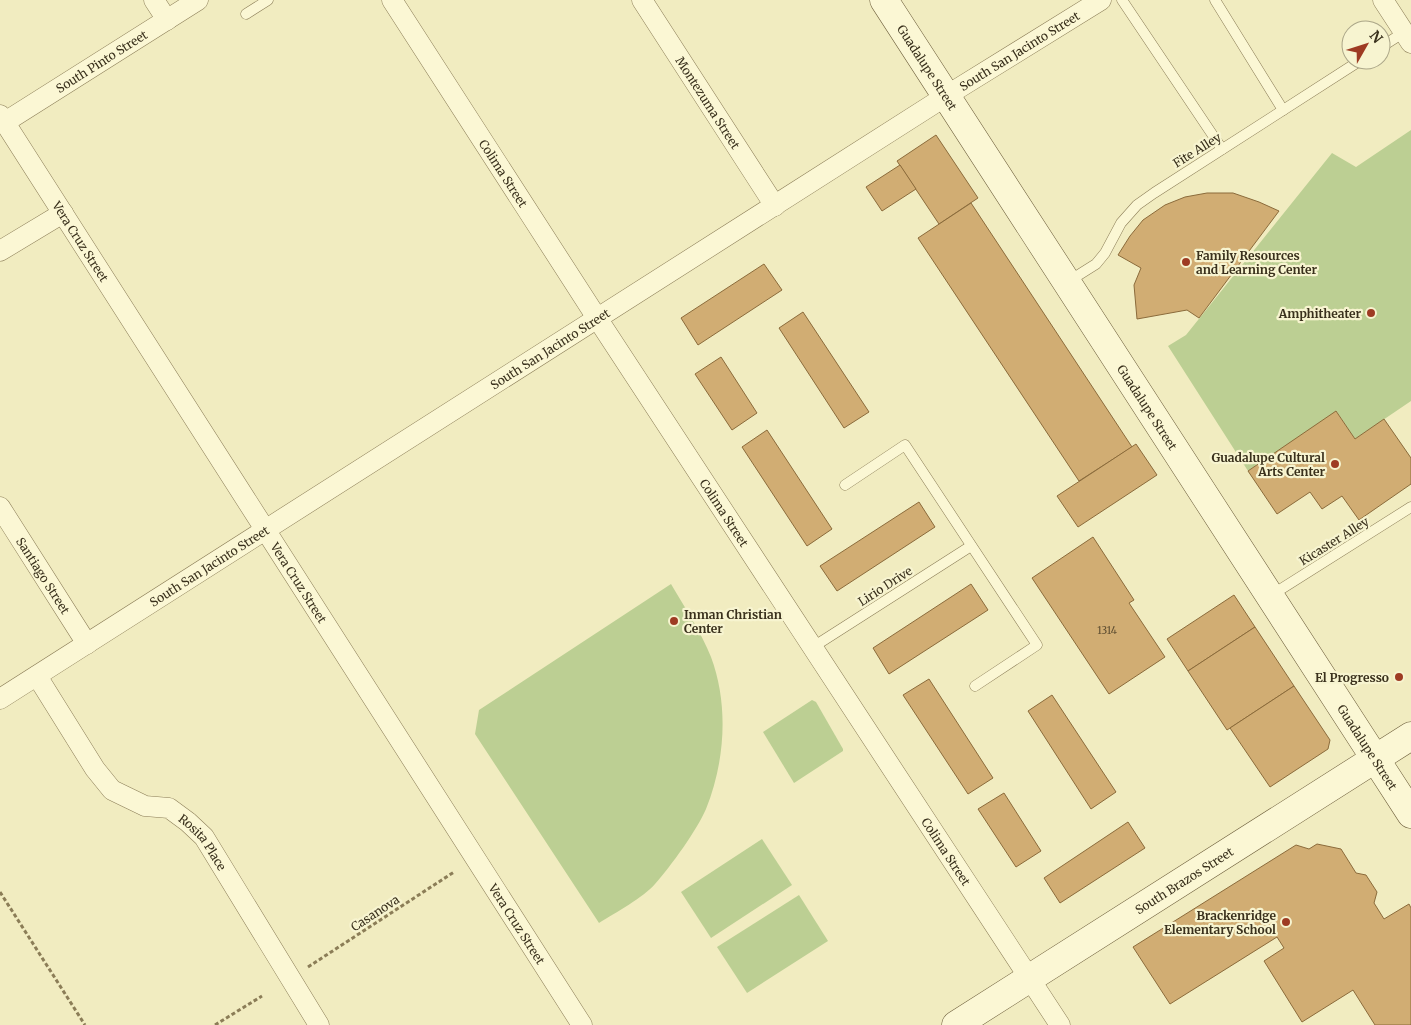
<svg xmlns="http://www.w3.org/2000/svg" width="1411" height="1025" font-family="Merriweather,serif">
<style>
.green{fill:#bccf93}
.building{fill:#d1ad73;stroke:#8b6b3b}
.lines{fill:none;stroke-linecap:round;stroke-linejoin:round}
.lane-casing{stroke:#8b7d57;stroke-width:11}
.street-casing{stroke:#8b7d57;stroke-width:21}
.secondary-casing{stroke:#6c5d3a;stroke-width:29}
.path{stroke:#8b7d57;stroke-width:3;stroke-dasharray:4 2.5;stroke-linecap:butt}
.lane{stroke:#fbf7d4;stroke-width:10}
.street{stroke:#fbf7d4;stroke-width:20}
.secondary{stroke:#fbf7d4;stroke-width:28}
.poi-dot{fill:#9e3b23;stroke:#f7f4d0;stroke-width:2}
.labels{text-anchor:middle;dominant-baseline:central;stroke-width:4.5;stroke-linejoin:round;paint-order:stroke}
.number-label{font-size:10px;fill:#5f4f32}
.street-label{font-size:12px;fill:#39301c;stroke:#f7f4d0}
.poi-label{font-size:12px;font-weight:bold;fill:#39301c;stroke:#f7f4d0;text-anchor:end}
</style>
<rect width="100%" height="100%" fill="#f1ecc0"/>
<g class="green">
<polygon points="1411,130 1411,401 1355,439 1337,412 1248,471 1168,346 1186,335 1332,153 1356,167"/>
<path d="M671,584C685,608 701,632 711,657C729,705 725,762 706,809C697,830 671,866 655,884C644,897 615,913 599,923L475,734L479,710Z"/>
<polygon points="812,700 816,702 843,749 843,751 794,783 763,732"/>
<polygon points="762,839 792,885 711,938 681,892"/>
<polygon points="799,895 828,941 747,993 717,947"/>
</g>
<g class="building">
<polygon points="936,135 978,198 939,224 897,161"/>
<polygon points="900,165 916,189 882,211 866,187"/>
<polygon points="1207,193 1233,193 1259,202 1279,211 1199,318 1187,310 1137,319 1134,285 1141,268 1118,255 1130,236 1143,220 1165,205 1185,197"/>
<polygon points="971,203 1132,447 1079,481 918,238"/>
<polygon points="764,264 782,290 698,345 681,318"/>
<polygon points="803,312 869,412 844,428 779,328"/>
<polygon points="721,357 757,413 732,430 695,374"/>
<polygon points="1336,411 1355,439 1384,419 1411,458 1411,484 1359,520 1342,496 1322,509 1310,492 1277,514 1248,471"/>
<polygon points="767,430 832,529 807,546 742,447"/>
<polygon points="1136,444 1157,475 1078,527 1057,496"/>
<polygon points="919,502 935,527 837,591 820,566"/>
<polygon points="1093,537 1134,600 1129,603 1165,657 1109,694 1032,578"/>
<polygon points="971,584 988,610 889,674 873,648"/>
<polygon points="1234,595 1255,627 1188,671 1167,639"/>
<polygon points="1255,627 1294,686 1227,730 1188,671"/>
<polygon points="929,679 993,778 968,794 903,695"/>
<polygon points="1294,686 1330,740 1328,749 1270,787 1230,728"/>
<polygon points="1052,695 1116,792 1091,809 1028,711"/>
<polygon points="1004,793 1041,851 1016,867 978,809"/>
<polygon points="1128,822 1145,848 1060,903 1044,878"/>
<polygon points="1317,844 1341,849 1356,873 1366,875 1377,892 1374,903 1384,919 1409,904 1411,908 1411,1025 1375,1025 1353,990 1302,1022 1264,961 1284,948 1277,937 1170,1004 1133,947 1296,845 1309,849"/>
</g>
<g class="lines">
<g class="lane-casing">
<g id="lane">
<polyline points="1122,0 1222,149"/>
<polyline points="1215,0 1283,110"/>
<polyline points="246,14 268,0"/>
<polyline points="1381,47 1406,31"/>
<polyline points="1069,281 1096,264 1105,253 1121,223 1137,205 1154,193 1361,60"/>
<polyline points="845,485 905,445 1037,645 975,686"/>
<polyline points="1270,596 1411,507"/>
<polyline points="813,647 971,546"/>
</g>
</g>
<g class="street-casing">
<g id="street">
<polyline points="154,0 167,20"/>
<path id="s1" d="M392,0L597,318L1060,1025"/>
<path id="s2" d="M642,0L775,206"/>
<polyline points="1383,0 1411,43"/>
<path id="s3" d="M0,115L582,1025"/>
<path id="s4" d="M5,122L198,0"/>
<polyline points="0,251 63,213"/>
<path id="s5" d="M0,507L87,644"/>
<path id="s6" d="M37,676L95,769L112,790L145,806L169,808L188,822L204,837L319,1025"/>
<path id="s7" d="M0,699L946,96L1101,0"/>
</g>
</g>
<g class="secondary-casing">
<g id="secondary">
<path id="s8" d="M884,0L1411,814"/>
<path id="s9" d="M956,1025L1411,736"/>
</g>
</g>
<g class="path">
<polyline points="0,892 85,1025"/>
<polyline points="308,967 454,872"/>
<polyline points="215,1025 262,996"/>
</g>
<use href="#lane" class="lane"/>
<use href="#street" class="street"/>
<use href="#secondary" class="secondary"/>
</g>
<g class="poi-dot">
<circle cx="1186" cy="262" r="5"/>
<circle cx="1371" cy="313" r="5"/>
<circle cx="1335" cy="464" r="5"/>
<circle cx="674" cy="621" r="5"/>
<circle cx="1399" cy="677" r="5"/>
<circle cx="1286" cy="922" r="5"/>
</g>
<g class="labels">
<g class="number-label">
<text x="1107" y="630">1314</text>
</g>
<g class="street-label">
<text stroke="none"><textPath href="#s7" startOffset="1208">South San Jacinto Street</textPath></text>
<text stroke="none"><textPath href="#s4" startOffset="114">South Pinto Street</textPath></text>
<text stroke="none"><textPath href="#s8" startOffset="80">Guadalupe Street</textPath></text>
<text stroke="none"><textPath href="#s2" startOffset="122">Montezuma Street</textPath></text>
<text transform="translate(1197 150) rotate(-32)">Fite Alley</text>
<text stroke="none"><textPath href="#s1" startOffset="206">Colima Street</textPath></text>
<text stroke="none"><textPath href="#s3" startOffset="150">Vera Cruz Street</textPath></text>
<text stroke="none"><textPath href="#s7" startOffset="652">South San Jacinto Street</textPath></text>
<text stroke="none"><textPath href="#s8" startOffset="485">Guadalupe Street</textPath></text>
<text stroke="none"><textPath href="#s1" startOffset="611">Colima Street</textPath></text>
<text transform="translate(1334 541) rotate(-32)">Kicaster Alley</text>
<text stroke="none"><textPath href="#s7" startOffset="248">South San Jacinto Street</textPath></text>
<text stroke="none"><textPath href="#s5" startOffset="81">Santiago Street</textPath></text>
<text stroke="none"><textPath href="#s3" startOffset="555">Vera Cruz Street</textPath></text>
<text transform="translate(885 586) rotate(-33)">Lirio Drive</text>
<text stroke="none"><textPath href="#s8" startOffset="890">Guadalupe Street</textPath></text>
<text stroke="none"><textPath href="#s6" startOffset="246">Rosita Place</textPath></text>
<text stroke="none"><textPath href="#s1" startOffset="1016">Colima Street</textPath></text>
<text stroke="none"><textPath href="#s9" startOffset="270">South Brazos Street</textPath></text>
<text transform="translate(375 913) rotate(-33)">Casanova</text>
<text stroke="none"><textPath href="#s3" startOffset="960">Vera Cruz Street</textPath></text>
</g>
<g class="poi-label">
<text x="1196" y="255" text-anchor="start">Family Resources<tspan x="1196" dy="14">and Learning Center</tspan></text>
<text x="1361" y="313">Amphitheater</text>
<text x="1325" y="457">Guadalupe Cultural<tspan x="1325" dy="14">Arts Center</tspan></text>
<text x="684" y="614" text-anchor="start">Inman Christian<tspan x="684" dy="14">Center</tspan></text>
<text x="1389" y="677">El Progresso</text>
<text x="1276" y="915">Brackenridge<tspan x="1276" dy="14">Elementary School</tspan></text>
</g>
</g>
<g transform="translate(1366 45) rotate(51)"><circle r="24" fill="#f7f4d0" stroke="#aba688"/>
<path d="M0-4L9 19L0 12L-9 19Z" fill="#9e3b23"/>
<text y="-8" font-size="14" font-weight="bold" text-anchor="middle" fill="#39301c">N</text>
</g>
</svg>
